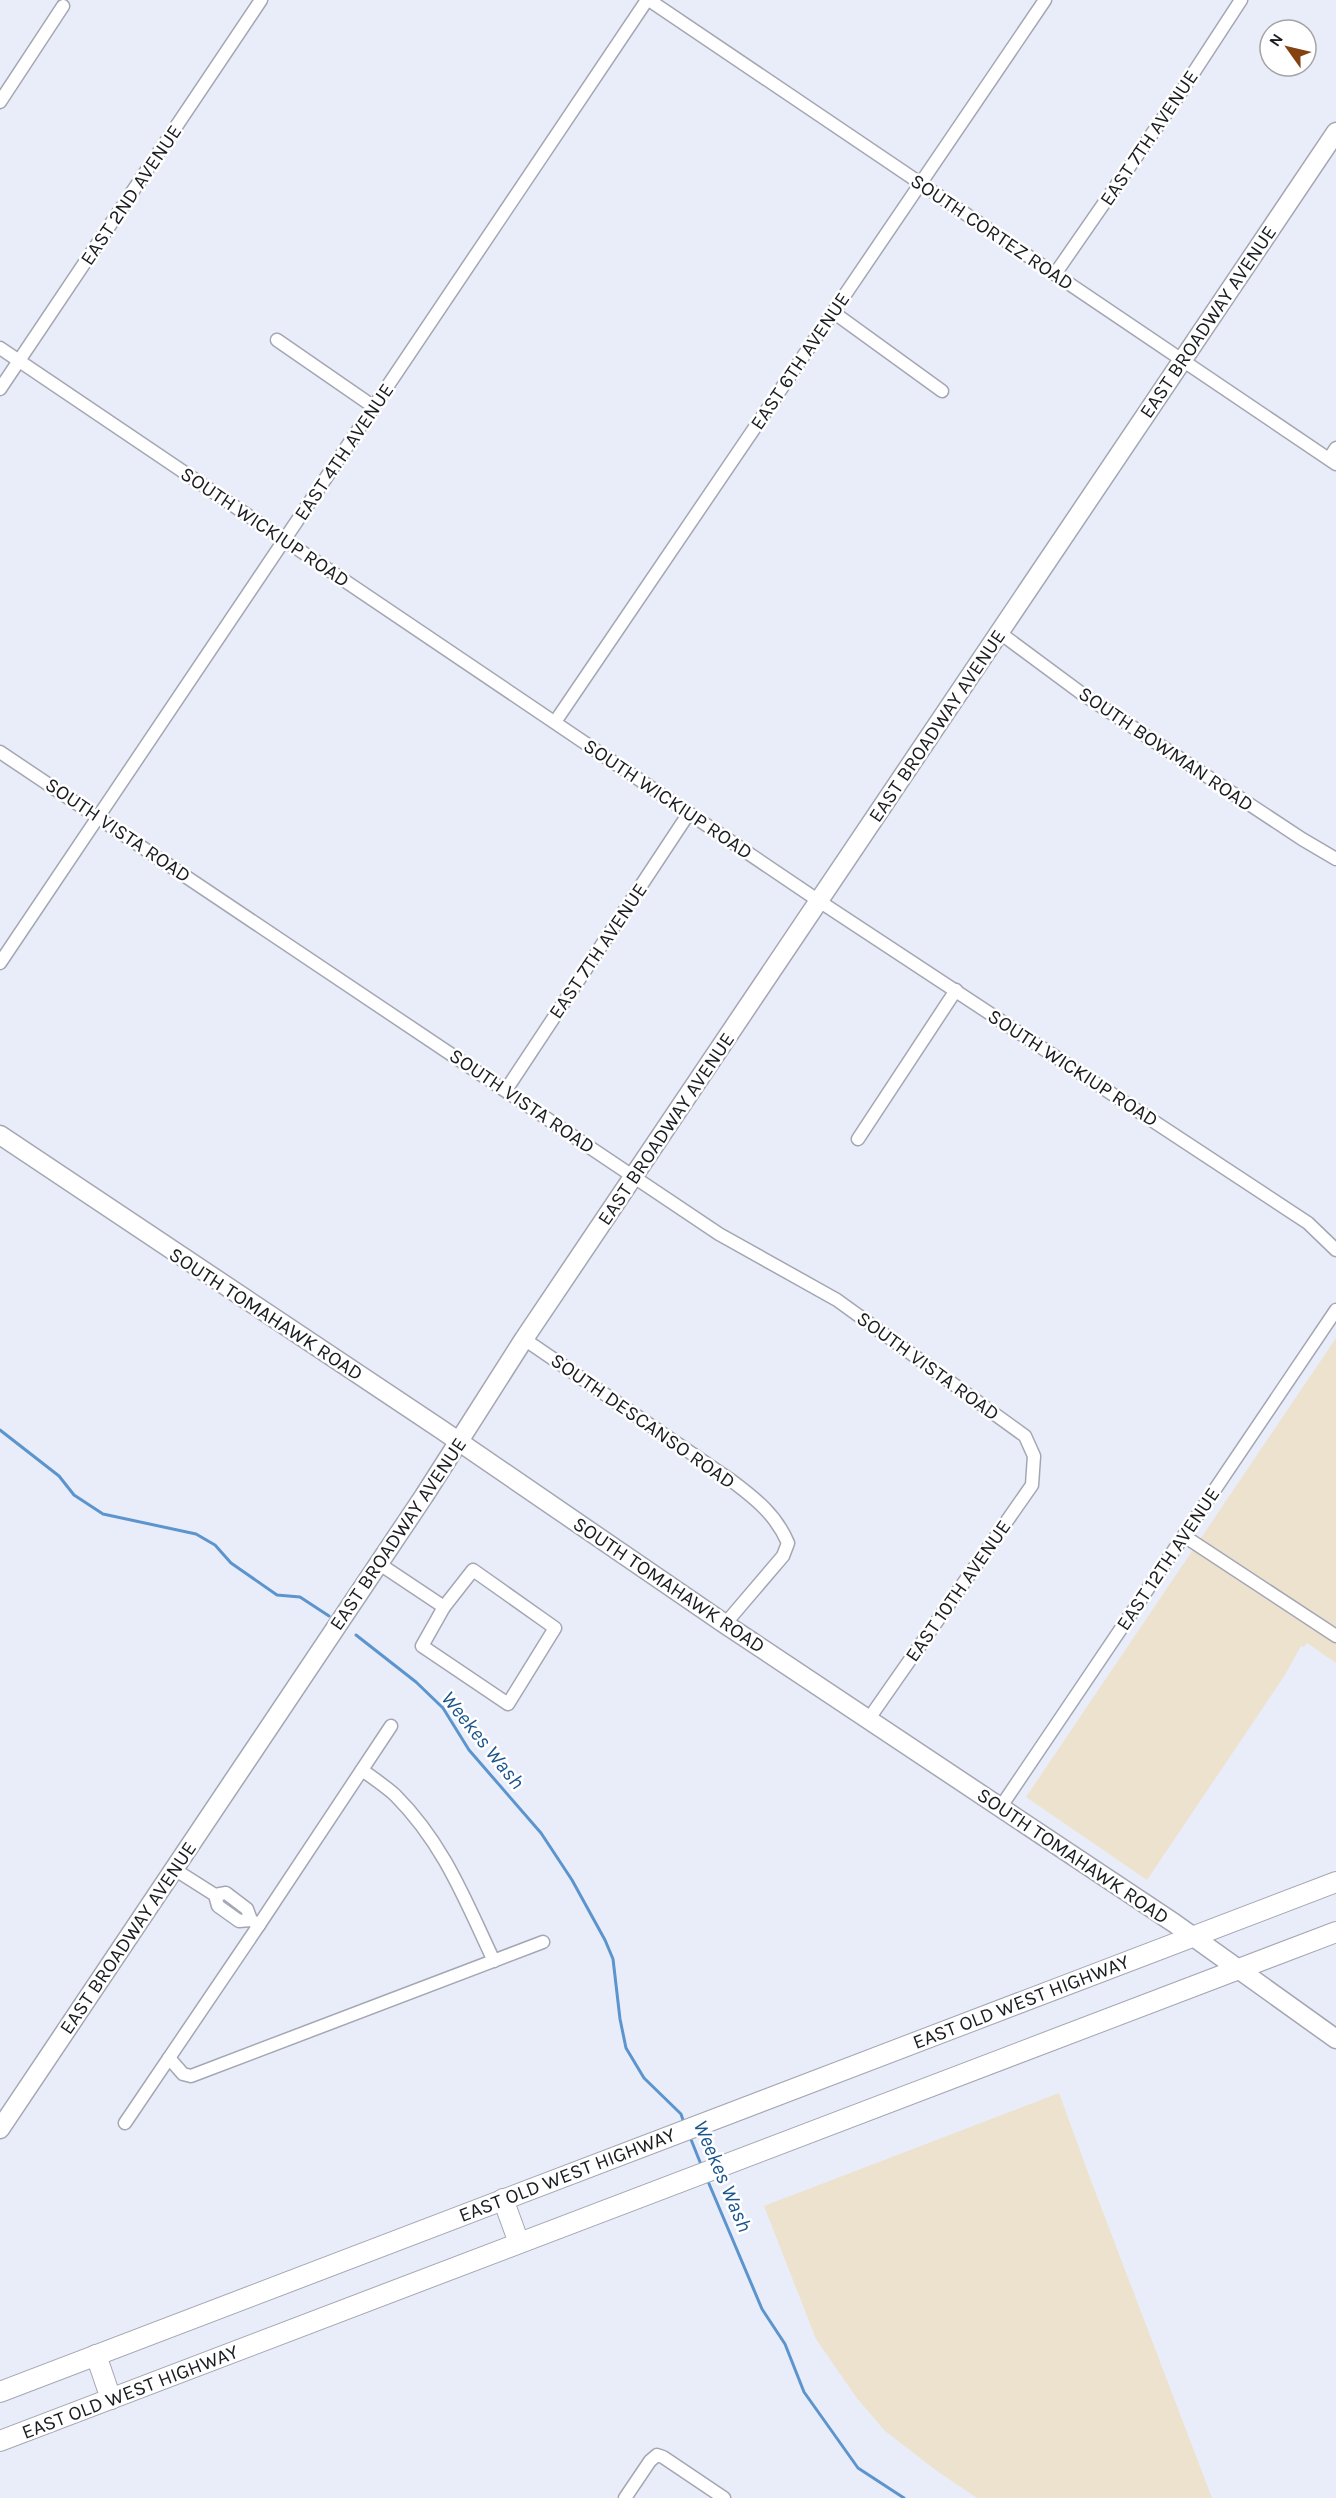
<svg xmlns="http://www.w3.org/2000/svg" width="1336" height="2498" font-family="Karla,sans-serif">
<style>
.industrial{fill:#ede2cd}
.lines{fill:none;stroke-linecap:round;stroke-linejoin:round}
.stream{stroke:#5c94cd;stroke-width:3}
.street-casing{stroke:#a4a7b3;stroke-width:15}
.secondary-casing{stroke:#a4a7b3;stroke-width:21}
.primary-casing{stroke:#a4a7b3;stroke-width:22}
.street{stroke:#fff;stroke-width:12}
.secondary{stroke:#fff;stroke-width:18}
.primary{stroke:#fff;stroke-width:20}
.labels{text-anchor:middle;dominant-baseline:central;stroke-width:5;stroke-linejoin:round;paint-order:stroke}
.street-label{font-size:20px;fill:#1a1c20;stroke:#fff}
.water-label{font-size:21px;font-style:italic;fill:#1a558b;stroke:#fff}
</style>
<rect width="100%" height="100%" fill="#e9edf9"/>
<g class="industrial">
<polygon points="1336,1338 1336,1663 1307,1643 1304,1647 1301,1646 1285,1675 1147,1880 1026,1797"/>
<polygon points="1059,2093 1093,2186 1212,2498 977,2498 937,2471 885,2431 856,2397 816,2339 764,2206"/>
</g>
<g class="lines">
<g class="stream">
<polyline points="0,1430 59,1476 74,1495 103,1514 196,1534 215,1545 231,1563 277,1595 300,1597 329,1616"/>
<polyline points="356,1635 416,1682 443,1708 469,1750 541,1833 572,1880 605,1940 613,1959 620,2019 626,2048 644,2078 681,2114 684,2123"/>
<polyline points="690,2137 702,2167"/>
<polyline points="707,2179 762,2309 785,2344 804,2392 858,2468 904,2498"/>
</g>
<g class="street-casing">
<g id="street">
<polyline points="649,0 1336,464"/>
<polyline points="0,102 63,6"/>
<polyline points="1055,274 1179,95 1241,0"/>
<polyline points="833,312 942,391"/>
<polyline points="277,340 374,407"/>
<polyline points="0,348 819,901 1308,1223 1336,1250"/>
<polyline points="0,389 261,0"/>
<polyline points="1329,459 1336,448"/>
<polyline points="1000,633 1081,693 1302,839 1336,859"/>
<polyline points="555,722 1045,0"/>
<polyline points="0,752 719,1234 837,1300 1025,1436 1034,1456 1032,1485 868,1720"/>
<polyline points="0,963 647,0"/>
<polyline points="506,1090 689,813"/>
<polyline points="858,1139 956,990"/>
<path d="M524,1339L732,1481C756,1499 776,1515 788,1543L783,1556L725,1624"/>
<polyline points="1184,1536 1336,1636"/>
<polyline points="378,1563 444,1607"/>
<polygon points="473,1570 555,1628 508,1704 422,1646 444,1607"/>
<path d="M362,1770C373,1778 385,1786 395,1795C444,1844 465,1900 494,1961"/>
<polyline points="1000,1808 1336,1310"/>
<polyline points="174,1869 215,1895 218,1906 239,1921 251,1920 247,1909 226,1893 215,1895"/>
<polyline points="259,1925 391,1726"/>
<polyline points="169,2058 183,2074 191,2076 543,1942"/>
<polyline points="125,2123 259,1925 251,1920"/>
<polyline points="625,2498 650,2461 657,2455 663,2457 724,2498"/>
</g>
</g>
<g class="secondary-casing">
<g id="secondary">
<polyline points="0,1135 442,1430 725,1624 1174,1923 1336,2039"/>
<polyline points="0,2129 424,1496 524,1339 1336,132"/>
</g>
</g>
<g class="primary-casing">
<g id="primary">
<polyline points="503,2199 519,2243"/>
<polyline points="96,2355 111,2399"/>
<polyline points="0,2392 1336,1882"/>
<polyline points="0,2441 1336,1932"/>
</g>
</g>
<use href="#street" class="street"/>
<use href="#secondary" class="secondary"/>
<use href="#primary" class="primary"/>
</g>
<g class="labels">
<g class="street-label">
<text transform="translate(1149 138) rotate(-56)">EAST 7TH AVENUE</text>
<text transform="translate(131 195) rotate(-56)">EAST 2ND AVENUE</text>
<text transform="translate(992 232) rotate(34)">SOUTH CORTEZ ROAD</text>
<text transform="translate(1208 322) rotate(-56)">EAST BROADWAY AVENUE</text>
<text transform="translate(800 361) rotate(-56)">EAST 6TH AVENUE</text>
<text transform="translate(344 452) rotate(-56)">EAST 4TH AVENUE</text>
<text transform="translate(265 527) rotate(34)">SOUTH WICKIUP ROAD</text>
<text transform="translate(937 726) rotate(-56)">EAST BROADWAY AVENUE</text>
<text transform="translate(1166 749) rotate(34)">SOUTH BOWMAN ROAD</text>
<text transform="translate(668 799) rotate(34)">SOUTH WICKIUP ROAD</text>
<text transform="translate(118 830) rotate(34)">SOUTH VISTA ROAD</text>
<text transform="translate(598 951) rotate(-56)">EAST 7TH AVENUE</text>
<text transform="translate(1073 1068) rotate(33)">SOUTH WICKIUP ROAD</text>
<text transform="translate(522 1101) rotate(34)">SOUTH VISTA ROAD</text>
<text transform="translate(666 1129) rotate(-56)">EAST BROADWAY AVENUE</text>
<text transform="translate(266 1314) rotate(33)">SOUTH TOMAHAWK ROAD</text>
<text transform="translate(928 1366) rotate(36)">SOUTH VISTA ROAD</text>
<text transform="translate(643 1421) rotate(35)">SOUTH DESCANSO ROAD</text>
<text transform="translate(398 1534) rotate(-56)">EAST BROADWAY AVENUE</text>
<text transform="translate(1168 1559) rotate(-56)">EAST 12TH AVENUE</text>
<text transform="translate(669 1585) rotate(34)">SOUTH TOMAHAWK ROAD</text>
<text transform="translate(958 1591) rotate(-55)">EAST 10TH AVENUE</text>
<text transform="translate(1073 1856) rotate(34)">SOUTH TOMAHAWK ROAD</text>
<text transform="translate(128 1938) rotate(-56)">EAST BROADWAY AVENUE</text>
<text transform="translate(1021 2002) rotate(-21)">EAST OLD WEST HIGHWAY</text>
<text transform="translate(567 2175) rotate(-21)">EAST OLD WEST HIGHWAY</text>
<text transform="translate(130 2392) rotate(-21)">EAST OLD WEST HIGHWAY</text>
</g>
<g class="water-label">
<text transform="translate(483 1740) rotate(51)">Weekes Wash</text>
<text transform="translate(723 2176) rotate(67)">Weekes Wash</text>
</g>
</g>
<g transform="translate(1288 48) rotate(304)"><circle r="28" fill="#ffffff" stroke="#a3a4a6" stroke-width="1.5"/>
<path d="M0-4.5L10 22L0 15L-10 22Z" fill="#844211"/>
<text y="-9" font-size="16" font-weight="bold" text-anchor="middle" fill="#1a1c20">N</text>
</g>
</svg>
